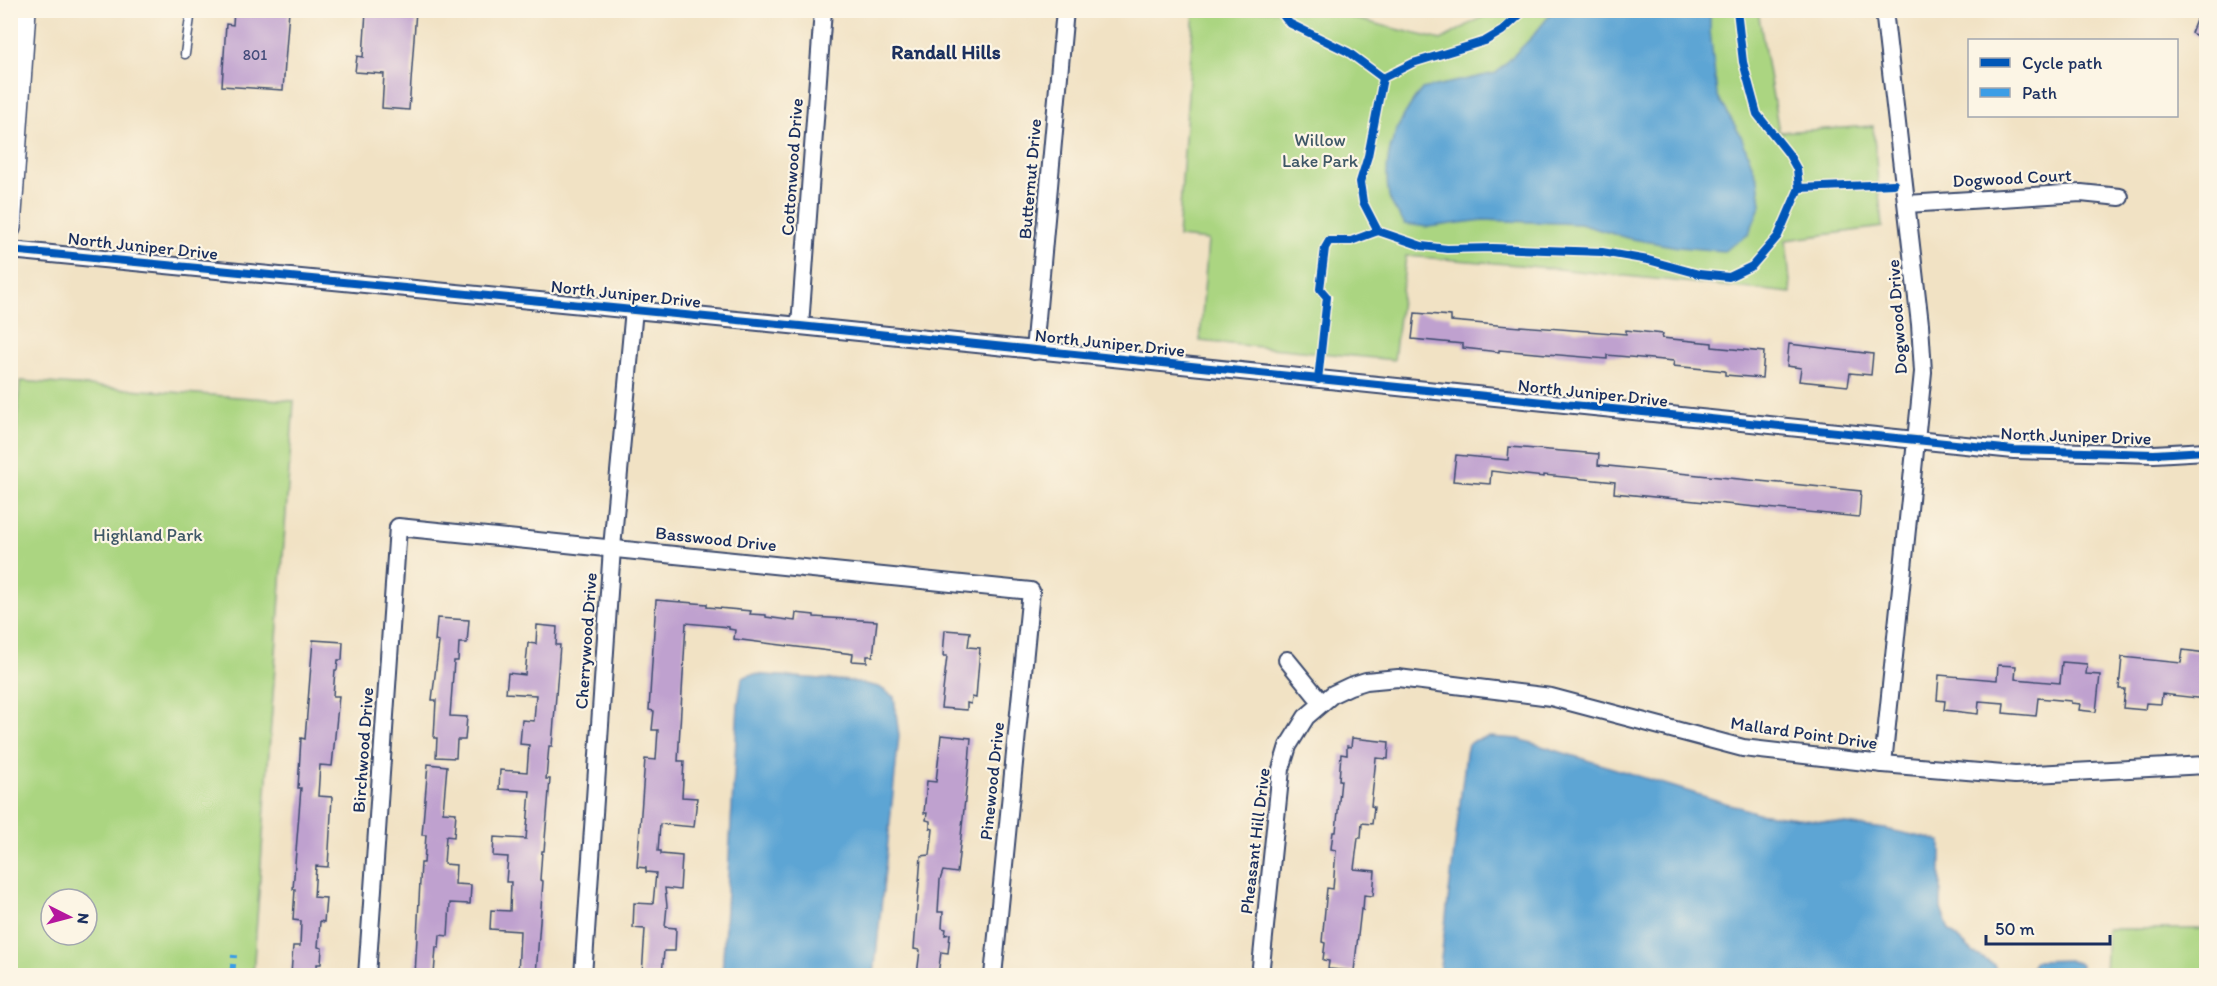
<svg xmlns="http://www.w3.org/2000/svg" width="2217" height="986" font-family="Itim,sans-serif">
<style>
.green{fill:#abd581;stroke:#638270;stroke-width:1.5;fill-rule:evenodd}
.water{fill:#5da5d4;stroke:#3c6a99;stroke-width:1.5}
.building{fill:#bfa1cf}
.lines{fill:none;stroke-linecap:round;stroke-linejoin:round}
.service-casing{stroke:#3b4a6d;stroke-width:11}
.minor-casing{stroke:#3b4a6d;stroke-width:20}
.tertiary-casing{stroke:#3b4a6d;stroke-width:24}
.service{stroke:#fff;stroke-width:8}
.minor{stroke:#fff;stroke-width:16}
.tertiary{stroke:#fff;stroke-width:21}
.quiet{stroke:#3b9de6;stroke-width:6;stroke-dasharray:12 6;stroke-linecap:butt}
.cycleway-casing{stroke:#fcf5e5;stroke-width:11}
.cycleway{stroke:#0057b8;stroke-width:8}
.labels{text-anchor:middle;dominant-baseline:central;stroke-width:4.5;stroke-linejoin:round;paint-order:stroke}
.number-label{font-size:15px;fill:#444c7a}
.park-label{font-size:18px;fill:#3f5867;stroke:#fcf5e5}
.street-label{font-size:18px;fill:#1b2f5e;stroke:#fcf5e5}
.neighbourhood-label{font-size:20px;font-weight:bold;fill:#1b2f5e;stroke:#fcf5e5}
</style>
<rect width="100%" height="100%" fill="#fcf5e5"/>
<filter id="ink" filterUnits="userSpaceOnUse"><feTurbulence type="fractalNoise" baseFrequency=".0167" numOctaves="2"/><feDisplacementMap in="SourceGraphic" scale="12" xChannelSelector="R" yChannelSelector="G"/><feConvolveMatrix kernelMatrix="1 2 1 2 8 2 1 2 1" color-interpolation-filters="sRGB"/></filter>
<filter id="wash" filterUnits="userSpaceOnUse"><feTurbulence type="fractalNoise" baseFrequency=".008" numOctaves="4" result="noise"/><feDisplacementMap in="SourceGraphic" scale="24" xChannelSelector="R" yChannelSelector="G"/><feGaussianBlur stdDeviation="1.35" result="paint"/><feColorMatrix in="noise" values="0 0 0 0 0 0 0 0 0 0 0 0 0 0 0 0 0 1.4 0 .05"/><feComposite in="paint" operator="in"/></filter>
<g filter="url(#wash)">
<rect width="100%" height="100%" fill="#f1e2c4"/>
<g class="green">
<polygon points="1194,10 1336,11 1356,19 1441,40 1493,11 1758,11 1779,132 1873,126 1882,227 1786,240 1791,293 1519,265 1406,256 1394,360 1200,341 1208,240 1178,237"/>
<path d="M20,381L294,401L253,975H11L10,512ZM51,899H87V935H51Z"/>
<polygon points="2107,929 2206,929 2206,975 2105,975"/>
</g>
<g class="water">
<path d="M1554,10L1710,11V31L1717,95L1741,136L1758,180L1761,204L1749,234L1724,251L1678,247L1627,238L1580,224L1483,220L1428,227L1405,224C1400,216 1391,206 1389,196C1381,155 1397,121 1422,89L1496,73L1532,37Z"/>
<polygon points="752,674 850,681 879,687 894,697 899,736 874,975 722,975 738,705 742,678"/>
<polygon points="1489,737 1519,739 1758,813 1885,829 1941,841 1941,909 1949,930 1974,953 1994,965 1998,975 1439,975 1466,753 1468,744 1476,740"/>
<polygon points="2069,960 2080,964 2082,975 2027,975 2035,961"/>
</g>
<g id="blocks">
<g class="building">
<polygon points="234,10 289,10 283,90 222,86 226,24 233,25"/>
<polygon points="416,10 409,110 382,108 384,74 355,72 357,56 363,57 366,11"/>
<polygon points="2200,10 2206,10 2206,40 2191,33"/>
<polygon points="1415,313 1451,316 1451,321 1520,327 1520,326 1626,334 1626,330 1663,334 1662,338 1712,343 1712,347 1764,352 1762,378 1725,375 1725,371 1673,366 1674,361 1607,355 1607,359 1499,350 1499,352 1463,348 1463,344 1412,339"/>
<polygon points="1789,344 1873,354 1871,375 1850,373 1848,386 1799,381 1801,368 1787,366"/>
<polygon points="1509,447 1599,454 1598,465 1861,491 1859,517 1614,493 1615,482 1544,475 1544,477 1491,471 1490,484 1453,481 1456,455 1508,460"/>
<polygon points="656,600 707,604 707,607 751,611 750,614 766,615 766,617 795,621 796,613 814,615 814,617 877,621 873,656 867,656 867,662 852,661 853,654 734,639 735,630 729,629 729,627 686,623 678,761 684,761 682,797 697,798 694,827 660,824 658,851 661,851 661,854 682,856 680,890 665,888 667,906 665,927 676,928 675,951 664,951 662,975 642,975 645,929 633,928 634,903 653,904 656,873 646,872 646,868 637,867 645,759 656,760 658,730 652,730 654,711 649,710"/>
<polygon points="437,618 469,620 467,643 459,643 458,661 454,661 450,716 467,717 465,740 457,740 456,758 436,757 437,738 434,738 436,700 432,700 439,642 435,641"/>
<polygon points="537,625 557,627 556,645 560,645 552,746 549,746 546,779 550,779 544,851 542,851 540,880 543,881 536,975 518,975 520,931 490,929 491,910 510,911 511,882 506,882 508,857 493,856 494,837 526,839 530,791 499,789 500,770 527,772 529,745 520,744 522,720 534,721 536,695 506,693 508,673 525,675 528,643 536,644"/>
<polygon points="945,630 970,632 968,647 980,648 976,698 972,697 971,704 967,703 967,710 941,708 947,656 943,656"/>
<polygon points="313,640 343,642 342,660 338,660 337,670 335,670 333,696 339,696 332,766 320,765 318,796 332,797 328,867 316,866 314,897 326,898 324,922 320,921 318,947 322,948 321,964 317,964 317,975 291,975 293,946 300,946 301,921 293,920 295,889 293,889 301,788 298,788 301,738 305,739"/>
<polygon points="2183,650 2206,653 2206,699 2162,694 2161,704 2146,703 2145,710 2123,708 2125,689 2119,689 2122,657 2181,663"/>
<polygon points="2062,662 2087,664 2086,674 2100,675 2096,712 2079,710 2080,704 2071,703 2071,701 2038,698 2036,716 2003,713 2004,703 1979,701 1978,714 1944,710 1945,701 1937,700 1939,675 1997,680 1998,665 2016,666 2015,679 2060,683"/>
<polygon points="941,735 971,738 969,763 957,873 943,871 940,880 938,912 943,912 942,928 946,929 945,935 950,934 948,953 941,952 938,975 917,975 920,950 914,949 921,856 930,855 933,829 930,828 930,821 926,820 927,813 924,813 927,781 936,782"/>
<polygon points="1352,738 1389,742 1388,759 1376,758 1371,806 1374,807 1372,824 1362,823 1361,838 1358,838 1354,869 1375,871 1373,896 1364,895 1363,910 1361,909 1354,971 1328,969 1329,961 1323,960 1325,943 1322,942 1327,888 1333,889 1336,850 1331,849 1333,832 1336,832 1341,780 1339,780 1341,754 1347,755 1347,746 1351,747"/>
<polygon points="428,764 447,766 443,812 456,813 454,837 446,836 444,864 456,865 455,884 471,885 470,904 450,903 448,936 440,935 439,948 436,947 434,975 415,975 421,863 424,863 426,835 422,835"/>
</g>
</g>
</g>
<g filter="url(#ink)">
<use href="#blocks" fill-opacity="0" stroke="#3b4a6d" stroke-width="1.5"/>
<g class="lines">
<g class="service-casing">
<polyline id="service" points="185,54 191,10"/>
</g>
<g class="minor-casing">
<g id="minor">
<polyline points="1907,204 2081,193 2120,197"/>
<polyline points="10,250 800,326 2014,450 2154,454 2206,451"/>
<polyline points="800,326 823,10"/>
<polyline points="1034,351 1065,10"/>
<polyline points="1287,660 1322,703"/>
<polyline points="1883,764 1923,372 1920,324 1884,10"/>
<polyline points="367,976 398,527 1031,591 993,976"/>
<polyline points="583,976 612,548 634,309"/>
<polyline points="1260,976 1281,769 1288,746 1306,717 1333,694 1350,686 1366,681 1398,678 1551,697 1743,748 1883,764 2015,775 2206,765"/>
</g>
</g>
<g class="tertiary-casing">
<polyline id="tertiary" points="10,228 25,10"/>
</g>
<use href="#service" class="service"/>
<use href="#minor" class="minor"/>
<use href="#tertiary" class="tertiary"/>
<polyline class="quiet" points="232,976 234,955"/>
<g class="cycleway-casing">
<g id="cycleway">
<polyline points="1279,10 1289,23 1348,52 1383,78"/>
<polyline points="1383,78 1413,63 1485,41 1502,31 1525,10"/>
<polyline points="1799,188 1894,184"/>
<polyline points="1378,231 1363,202 1360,182 1368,156 1383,78"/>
<polyline points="10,250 800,326 2014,450 2154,454 2206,451"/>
<polyline points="1318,380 1327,297 1320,289 1325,248 1329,241 1351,241 1378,231 1422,246 1447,249 1493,248 1602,252 1648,260 1699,274 1729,277 1752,266 1778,236 1799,188 1797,169 1788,153 1757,114 1743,62 1737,10"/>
</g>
</g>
<use href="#cycleway" class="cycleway"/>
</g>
</g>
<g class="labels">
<g class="number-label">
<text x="255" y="55">801</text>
</g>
<g class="park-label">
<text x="1320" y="140">Willow<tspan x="1320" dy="21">Lake Park</tspan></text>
<text x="148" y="535">Highland Park</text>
</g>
<g class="street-label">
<text transform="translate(792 167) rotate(-86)">Cottonwood Drive</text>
<text transform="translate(2012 178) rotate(-3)">Dogwood Court</text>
<text transform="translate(1030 179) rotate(-85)">Butternut Drive</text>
<text transform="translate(143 246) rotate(6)">North Juniper Drive</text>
<text transform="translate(626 294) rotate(6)">North Juniper Drive</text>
<text transform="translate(1897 317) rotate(-94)">Dogwood Drive</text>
<text transform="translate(1110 343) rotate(6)">North Juniper Drive</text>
<text transform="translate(1593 393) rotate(6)">North Juniper Drive</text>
<text transform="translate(2076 436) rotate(2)">North Juniper Drive</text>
<text transform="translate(716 539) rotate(6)">Basswood Drive</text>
<text transform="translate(586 641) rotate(-86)">Cherrywood Drive</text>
<text transform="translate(1804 733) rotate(8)">Mallard Point Drive</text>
<text transform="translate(363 750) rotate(-86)">Birchwood Drive</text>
<text transform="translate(992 781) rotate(-84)">Pinewood Drive</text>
<text transform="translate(1255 841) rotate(-83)">Pheasant Hill Drive</text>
</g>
<g class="neighbourhood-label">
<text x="946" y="52">Randall Hills</text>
</g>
</g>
<rect width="2217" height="986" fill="none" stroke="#fcf5e5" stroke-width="36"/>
<rect x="1968" y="39" width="210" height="78" fill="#fcf5e5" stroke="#a2a6af" stroke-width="1.5"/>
<rect x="1980" y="58" width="30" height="9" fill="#0057b8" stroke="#a2a6af" stroke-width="1.5"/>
<text x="2022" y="69" font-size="18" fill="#1b2f5e">Cycle path</text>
<rect x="1980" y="88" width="30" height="9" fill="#3b9de6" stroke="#a2a6af" stroke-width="1.5"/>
<text x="2022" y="99" font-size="18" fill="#1b2f5e">Path</text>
<g transform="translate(69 917) rotate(96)"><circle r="28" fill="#fcf5e5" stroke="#a2a6af" stroke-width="1.5"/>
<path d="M0-4.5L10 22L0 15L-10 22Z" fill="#b5179e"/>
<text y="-9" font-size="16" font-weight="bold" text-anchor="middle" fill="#1b2f5e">N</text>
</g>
<path d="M1986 935v9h124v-9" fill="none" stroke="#1b2f5e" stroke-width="3"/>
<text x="1995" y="935" font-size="18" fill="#1b2f5e" stroke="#fcf5e5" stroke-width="4.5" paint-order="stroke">50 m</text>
</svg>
